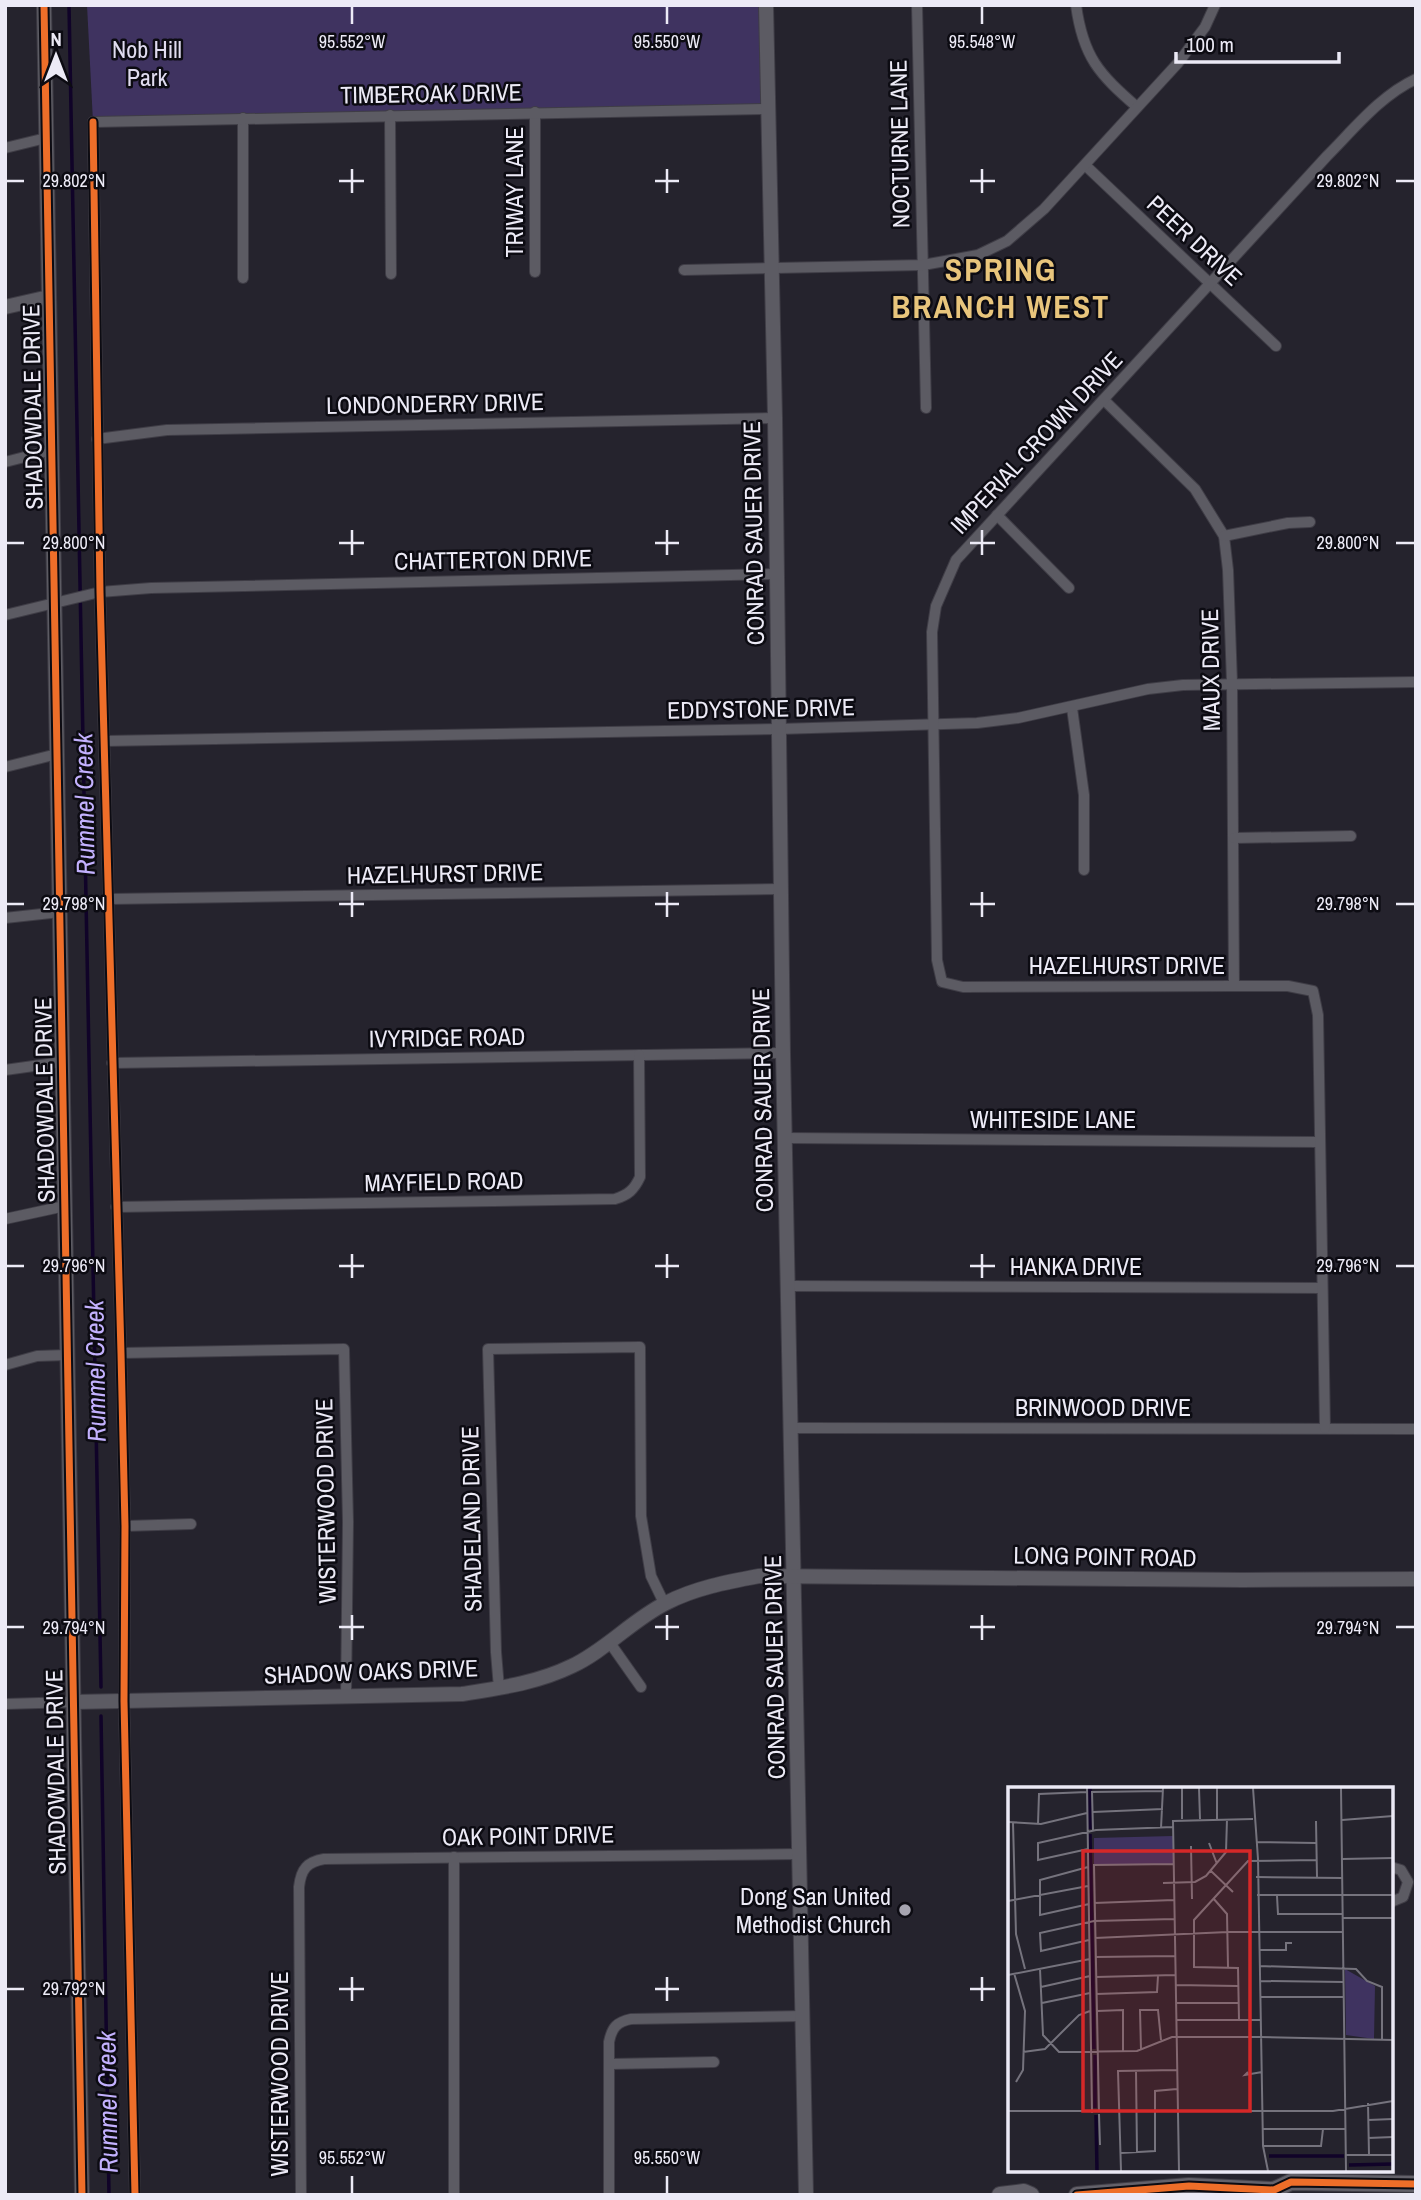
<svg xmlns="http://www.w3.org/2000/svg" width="1421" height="2200" font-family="'Archivo Narrow',sans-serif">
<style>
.green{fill:#3f3360}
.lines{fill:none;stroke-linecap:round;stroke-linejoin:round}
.stream{stroke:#100328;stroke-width:3.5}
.minor-casing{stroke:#3f3d46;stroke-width:12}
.tertiary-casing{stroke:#3f3d46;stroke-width:16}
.secondary-casing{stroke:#3f3d46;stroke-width:18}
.minor{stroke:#5c5b63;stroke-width:10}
.tertiary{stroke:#5c5b63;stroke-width:14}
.secondary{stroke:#63616a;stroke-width:16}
.cycleway-casing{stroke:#0c0b12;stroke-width:11}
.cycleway{stroke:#ee6e29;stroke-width:7}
.ticks{fill:none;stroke:#eceaf6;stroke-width:2.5}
.poi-dot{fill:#a6a4b0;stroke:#0c0b12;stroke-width:2.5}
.labels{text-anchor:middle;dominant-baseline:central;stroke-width:5;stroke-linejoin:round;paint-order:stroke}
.park-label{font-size:24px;fill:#e0dcf0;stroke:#0c0b12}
.street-label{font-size:24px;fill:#eceaf6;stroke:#0c0b12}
.poi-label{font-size:24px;fill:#eceaf6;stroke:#0c0b12;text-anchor:end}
.water-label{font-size:26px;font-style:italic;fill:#c3b1fe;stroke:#0c0b12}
.district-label{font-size:32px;font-weight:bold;letter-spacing:2px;fill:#e8c57c;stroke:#0c0b12}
.inset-river{fill:none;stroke:#100328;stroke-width:3.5}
.inset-road{fill:none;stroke:#75737d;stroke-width:2}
.view{fill:#d62828;fill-opacity:0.15;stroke:#d62828;stroke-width:3.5}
.inset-edge{fill:none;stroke:#eceaf6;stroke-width:3.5}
.ticks-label{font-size:18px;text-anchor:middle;fill:#eceaf6;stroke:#0c0b12;stroke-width:5;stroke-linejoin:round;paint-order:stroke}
</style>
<rect width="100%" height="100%" fill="#25232d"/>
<polygon class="green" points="87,5 766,5 769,109 93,122"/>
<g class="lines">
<g class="stream">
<polyline points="69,5 101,1687"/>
<polyline points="101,1716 109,2195"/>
</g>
<g class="minor-casing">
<g id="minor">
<polyline points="917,5 926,408"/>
<path d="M1076,5C1083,57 1099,74 1137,107"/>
<polyline points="390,115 391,274"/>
<polyline points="243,118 243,278"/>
<polyline points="5,148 46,138"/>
<polyline points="1085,165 1276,346"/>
<polyline points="684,270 923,265 978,255 1007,241 1044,209 1178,63 1205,27 1215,5"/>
<polyline points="535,272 535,112"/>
<polyline points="1104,400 1195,489 1224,536 1228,570 1232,683 1234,986"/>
<polyline points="97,439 167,430 775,418"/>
<polyline points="5,462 52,450"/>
<polyline points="997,515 1069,588"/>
<polyline points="1224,536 1288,523 1310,522"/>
<polyline points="5,615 100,592 151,588 775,574"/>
<polyline points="1072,708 1084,795 1084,870"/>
<polyline points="104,741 779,729 977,723 1018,718 1148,689 1183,685 1416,682"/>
<polyline points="5,767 57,754"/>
<polyline points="1234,838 1351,836"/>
<polyline points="109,899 781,889"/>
<polyline points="5,918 60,912"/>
<polyline points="112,1063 783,1053"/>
<polyline points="5,1070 62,1062"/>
<polyline points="786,1138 1319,1142"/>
<path d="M116,1207L615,1199C628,1195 634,1190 640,1177L639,1055"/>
<polyline points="5,1219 65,1206"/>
<polyline points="788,1286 1322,1288"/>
<polyline points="121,1353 344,1349 348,1522 346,1696"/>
<polyline points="5,1365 37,1356 67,1355"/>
<polyline points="791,1428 1416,1429"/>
<path d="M1325,1428L1318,1015L1313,991L1288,986H1234L963,987L942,982L937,960L932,632L936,606L956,560L1327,156C1354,129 1381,95 1416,79"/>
<polyline points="125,1526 191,1524"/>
<polyline points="610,1643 641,1687"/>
<polyline points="499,1688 496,1652 488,1349 640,1347 641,1516 651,1576 664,1603"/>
<polyline points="5,1704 73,1702"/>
<polyline points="1391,1867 1401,1870 1408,1882 1403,1897 1391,1902"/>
<polyline points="610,2064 714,2062"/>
<polyline points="135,2195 124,1701 125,1526 121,1353 100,592 93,122 769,109"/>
<path d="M301,2195L299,1887C301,1869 307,1862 324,1859L800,1854"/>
<polyline points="454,2195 454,1857"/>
<path d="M609,2195V2042C612,2027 617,2022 631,2019L803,2016"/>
</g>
</g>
<g class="tertiary-casing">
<g id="tertiary">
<polyline points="44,5 82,2195"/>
<polyline points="766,5 775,418 783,1053 806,2195"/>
<polyline points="5,307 49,297"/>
<path d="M73,1702L462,1694C500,1688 537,1683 572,1666C606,1650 632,1620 666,1603C695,1588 727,1582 759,1576L1243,1580L1416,1579"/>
</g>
</g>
<g class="secondary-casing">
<g id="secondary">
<polyline points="1000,2195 1024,2192 1031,2195"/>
<polyline points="1077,2195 1189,2186 1274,2190 1291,2182 1416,2184"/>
</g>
</g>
<use href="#minor" class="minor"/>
<use href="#tertiary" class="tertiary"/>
<use href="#secondary" class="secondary"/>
<g class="cycleway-casing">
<g id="cycleway">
<polyline points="44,5 82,2195"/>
<polyline points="93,122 100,592 121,1353 125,1526 124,1701 135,2195"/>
<polyline points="1077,2195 1189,2186 1274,2190 1291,2182 1416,2184"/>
</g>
</g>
<use href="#cycleway" class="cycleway"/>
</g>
<path class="ticks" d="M352,7V24M667,7V24M982,7V24M352,169V193M667,169V193M982,169V193M7,181H24M339,181H364M655,181H679M970,181H995M1396,181H1414M352,530V555M667,530V555M982,530V555M7,543H24M339,543H364M655,543H679M970,543H995M1396,543H1414M352,892V917M667,892V917M982,892V917M7,904H24M339,904H364M655,904H679M970,904H995M1396,904H1414M352,1254V1278M667,1254V1278M982,1254V1278M7,1266H24M339,1266H364M655,1266H679M970,1266H995M1396,1266H1414M352,1615V1640M667,1615V1640M982,1615V1640M7,1627H24M339,1627H364M655,1627H679M970,1627H995M1396,1627H1414M352,1977V2001M667,1977V2001M982,1977V2001M7,1989H24M339,1989H364M655,1989H679M970,1989H995M352,2176V2193M667,2176V2193"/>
<circle class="poi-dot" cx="905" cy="1910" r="7"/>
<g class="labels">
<g class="park-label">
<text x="147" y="49">Nob Hill<tspan x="147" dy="28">Park</tspan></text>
</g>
<g class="street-label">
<text transform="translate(431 93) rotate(-1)">TIMBEROAK DRIVE</text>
<text transform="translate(899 144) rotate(-91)">NOCTURNE LANE</text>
<text transform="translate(514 192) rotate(-90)">TRIWAY LANE</text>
<text transform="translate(1195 240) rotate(43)">PEER DRIVE</text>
<text transform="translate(435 403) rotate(-1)">LONDONDERRY DRIVE</text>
<text transform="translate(32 407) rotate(-91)">SHADOWDALE DRIVE</text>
<text transform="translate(1036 442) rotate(-47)">IMPERIAL CROWN DRIVE</text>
<text transform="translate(753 533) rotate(-91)">CONRAD SAUER DRIVE</text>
<text transform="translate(493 559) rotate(-1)">CHATTERTON DRIVE</text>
<text transform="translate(1210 670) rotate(-91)">MAUX DRIVE</text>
<text transform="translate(761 708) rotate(-1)">EDDYSTONE DRIVE</text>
<text transform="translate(445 873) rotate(-1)">HAZELHURST DRIVE</text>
<text x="1127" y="965">HAZELHURST DRIVE</text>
<text transform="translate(447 1037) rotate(-1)">IVYRIDGE ROAD</text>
<text transform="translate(44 1100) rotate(-91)">SHADOWDALE DRIVE</text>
<text transform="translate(762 1100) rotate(-91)">CONRAD SAUER DRIVE</text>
<text x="1053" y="1119">WHITESIDE LANE</text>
<text transform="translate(444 1181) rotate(-1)">MAYFIELD ROAD</text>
<text x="1076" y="1266">HANKA DRIVE</text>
<text x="1103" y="1407">BRINWOOD DRIVE</text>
<text transform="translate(325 1501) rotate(-91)">WISTERWOOD DRIVE</text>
<text transform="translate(471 1519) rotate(-91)">SHADELAND DRIVE</text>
<text transform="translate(1105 1556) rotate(1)">LONG POINT ROAD</text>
<text transform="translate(774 1667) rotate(-91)">CONRAD SAUER DRIVE</text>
<text transform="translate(371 1671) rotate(-2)">SHADOW OAKS DRIVE</text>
<text transform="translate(55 1772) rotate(-91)">SHADOWDALE DRIVE</text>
<text transform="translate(528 1835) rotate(-1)">OAK POINT DRIVE</text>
<text transform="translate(279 2074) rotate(-90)">WISTERWOOD DRIVE</text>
</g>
<g class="poi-label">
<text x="891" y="1896">Dong San United<tspan x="891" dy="28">Methodist Church</tspan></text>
</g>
<g class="water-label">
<text transform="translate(84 804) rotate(-91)">Rummel Creek</text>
<text transform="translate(95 1371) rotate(-91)">Rummel Creek</text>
<text transform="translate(107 2102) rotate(-91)">Rummel Creek</text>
</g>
<g class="district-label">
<text x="1001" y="269">SPRING<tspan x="1001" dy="37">BRANCH WEST</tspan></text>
</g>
</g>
<g transform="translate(1008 1787)">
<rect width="385" height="385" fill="#25232d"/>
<path d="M165,49V77L86,78V51ZM337,182L367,199L366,252L338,248Z" fill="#3f3360"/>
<path class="inset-river" d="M82,1V42M82,47L86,262M87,268V321M88,328L89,384M261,369H336M341,378L385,377"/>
<path class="inset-road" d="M79,1L84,326M174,1V32M191,1L192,32M209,1V32M245,1L250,72L255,359L260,384M333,1L338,384M85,25L155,22M334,33L385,29M308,34L309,90M0,35L33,37L79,26M5,36L8,147L17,182M30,37L31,7L79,5M153,41L155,1M85,43L84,5L155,4M249,55L308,56M201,56L209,77M183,59L184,112M80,62L30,73V56L88,43L165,40M334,72L385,71M80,80L32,93V128L81,117M203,84L225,105M248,90L334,91M155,96L187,95L198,89L218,65L219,32M249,108H385M269,109L270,127H335M205,111L219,127L220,180M0,114L80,99M86,116L166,113M335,131H385M87,151L220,145H335M81,153L33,164L32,146L86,134L166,132M252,163H278V156H284M87,170L167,169M251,179L348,182L359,194L374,200V253M32,182L35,248L51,265L129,264L164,250H251M6,186L17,224L15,283L8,295M0,188L82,172M88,190L167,188M253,194L336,195M167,198L230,199M33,200L82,189M88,207L149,205L150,189M253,210H336M34,216L82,206M168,216H231M89,224L115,223V264M168,233H253M231,233L230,181L186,180V133L240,74L308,73M251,250L385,253M133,263L132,223H150L153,253M15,265L37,262L71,228L82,224M128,283L129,366M240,285L237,288L254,285M360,316L361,368M0,324H325L385,314M91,325L86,78L165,77M91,327L92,358M360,333L385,332M255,342H338M360,351L385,350M255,359H313L315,342M113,366L147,364V304L169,302M338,368H385M113,384L110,284L169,283M171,384L165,34L245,32"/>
<path class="view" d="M75,64H242V324H75Z"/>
<rect width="385" height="385" class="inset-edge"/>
</g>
<g class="ticks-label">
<text x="352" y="48">95.552°W</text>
<text x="667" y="48">95.550°W</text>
<text x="982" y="48">95.548°W</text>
<text x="74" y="187">29.802°N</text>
<text x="1348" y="187">29.802°N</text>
<text x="74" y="549">29.800°N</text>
<text x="1348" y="549">29.800°N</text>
<text x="74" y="910">29.798°N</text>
<text x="1348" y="910">29.798°N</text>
<text x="74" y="1272">29.796°N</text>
<text x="1348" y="1272">29.796°N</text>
<text x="74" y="1634">29.794°N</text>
<text x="1348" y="1634">29.794°N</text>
<text x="74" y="1995">29.792°N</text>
<text x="352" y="2164">95.552°W</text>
<text x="667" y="2164">95.550°W</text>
</g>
<rect width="1421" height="2200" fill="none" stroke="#eceaf6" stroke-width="14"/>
<g transform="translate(56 56)" stroke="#0c0b12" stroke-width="5" paint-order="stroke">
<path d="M0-5L12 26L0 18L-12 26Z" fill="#eceaf6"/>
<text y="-10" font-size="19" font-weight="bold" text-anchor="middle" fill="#eceaf6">N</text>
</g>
<path d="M1176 52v10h163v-10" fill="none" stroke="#eceaf6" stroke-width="3.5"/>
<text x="1186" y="52" font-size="21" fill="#eceaf6" stroke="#0c0b12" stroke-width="5" paint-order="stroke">100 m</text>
</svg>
